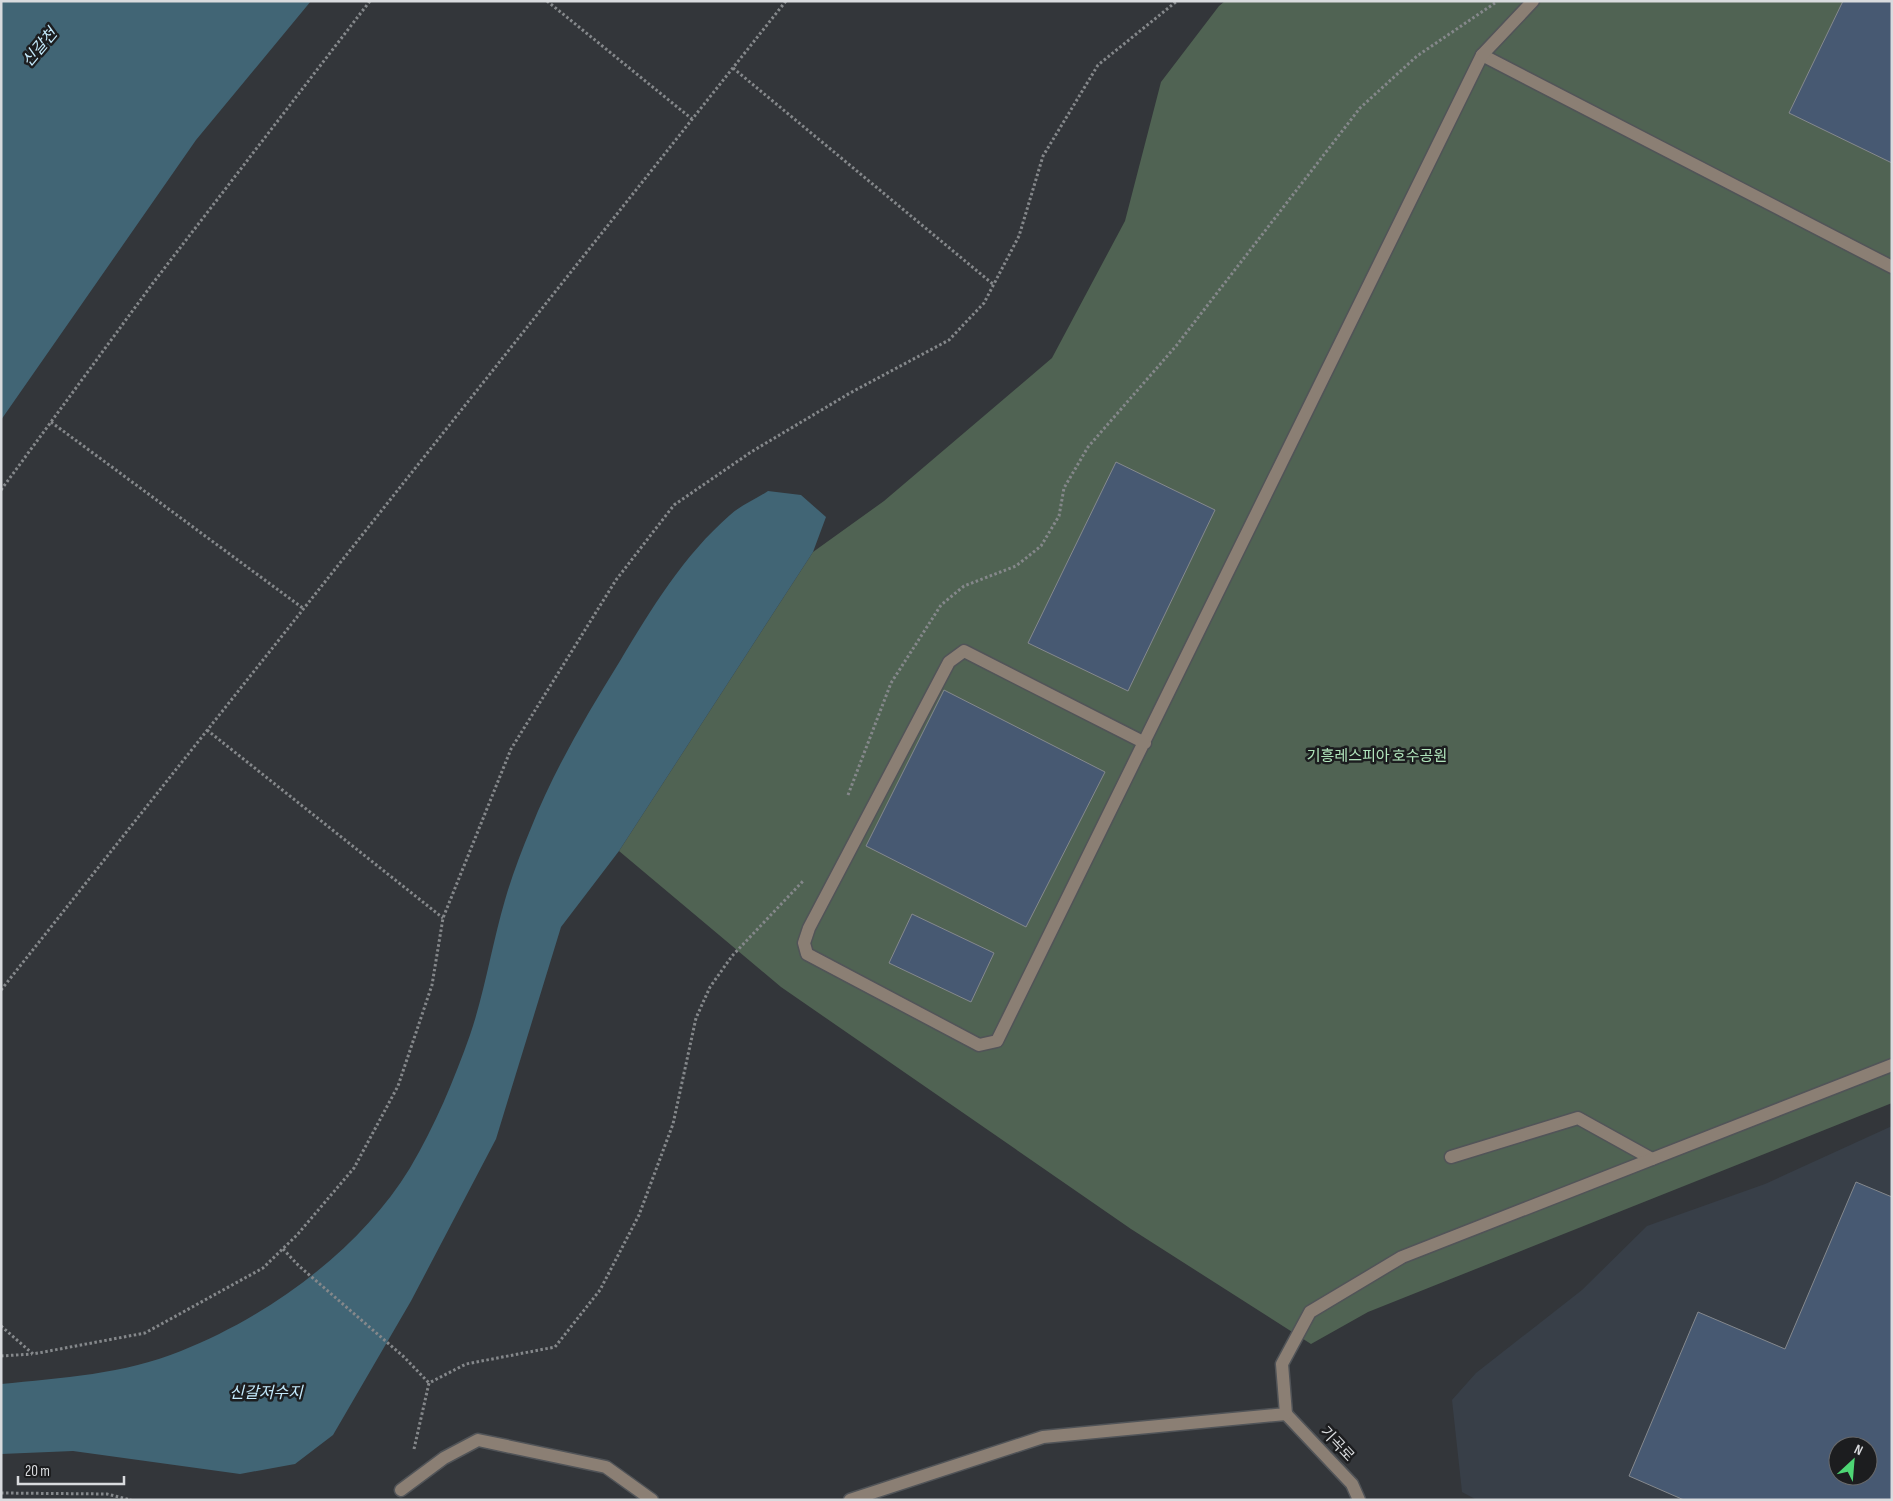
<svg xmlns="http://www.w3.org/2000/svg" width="1893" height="1501" font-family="'Sofia Sans Condensed','Noto Sans KR',sans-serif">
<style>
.built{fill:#383f48;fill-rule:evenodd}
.green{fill:#506353}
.water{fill:#416575}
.building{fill:#475972;stroke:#85898e;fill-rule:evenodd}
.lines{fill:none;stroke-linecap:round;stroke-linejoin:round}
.minor-casing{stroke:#515458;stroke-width:15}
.path{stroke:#85888b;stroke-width:3;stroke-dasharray:2.5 2.5;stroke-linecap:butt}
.minor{stroke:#8b7f74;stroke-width:12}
.labels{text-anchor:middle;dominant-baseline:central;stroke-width:5;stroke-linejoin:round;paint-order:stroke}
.park-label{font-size:15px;fill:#b0e4bb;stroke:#1c1d1f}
.street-label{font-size:15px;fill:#d9dbde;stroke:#1c1d1f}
.water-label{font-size:16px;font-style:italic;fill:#c4eafc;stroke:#1c1d1f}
</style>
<rect width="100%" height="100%" fill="#33363a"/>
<path class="built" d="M1892,1126V1500H1477L1462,1492L1452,1400L1476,1373L1582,1290L1647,1226L1765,1184ZM1838,1446H1868V1476H1838Z"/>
<polygon class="green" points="1225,1 1892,1 1892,1103 1368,1312 1311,1344 1131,1229 781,987 619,851 813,552 884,501 1052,358 1125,221 1161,82 1219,6"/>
<g class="water">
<polygon points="1,1 311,1 196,140 1,420"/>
<path d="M768,491L801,495L826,517L813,552L619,851L561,927L496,1139L411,1301L333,1435L295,1464L240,1474L73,1451L1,1454V1384C61,1378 125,1374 181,1351C269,1316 361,1249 410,1168C435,1126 454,1080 470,1035C485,991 492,944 505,900C512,876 521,852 531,828C554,770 587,714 620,661C651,609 684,555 730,515C741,505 756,499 768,491Z"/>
</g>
<g class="building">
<polygon points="1843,1 1892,1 1892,163 1789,113"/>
<polygon points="1116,462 1215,510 1128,691 1028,643"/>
<polygon points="944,690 1105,772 1026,927 866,846"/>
<polygon points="912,914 994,953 971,1002 889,963"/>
<path d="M1856,1182L1892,1197V1500H1684L1629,1476L1698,1312L1785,1349ZM1838,1446H1868V1476H1838Z"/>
</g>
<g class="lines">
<g class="minor-casing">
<g id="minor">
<polyline points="1482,55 1892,267"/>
<polyline points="1145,743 964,651 949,662 809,928 804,943 807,954 979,1045 997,1041 1482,55 1533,1"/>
<polyline points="1451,1157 1578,1118 1652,1159"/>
<polyline points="1286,1414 1352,1484 1359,1500"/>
<polyline points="401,1490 444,1458 478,1440 606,1467 652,1500"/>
<polyline points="850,1500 1043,1437 1286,1414 1282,1364 1310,1312 1402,1257 1892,1065"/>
</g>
</g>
<g class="path">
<polyline points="547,1 692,119"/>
<polyline points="733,68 994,285"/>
<polyline points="51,422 304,609"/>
<polyline points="1,490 153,283 370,1"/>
<polyline points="207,730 443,918"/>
<polyline points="848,795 891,683 941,605 964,586 1016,566 1041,546 1059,516 1064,488 1088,447 1176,346 1360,108 1417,56 1495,3"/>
<polyline points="1,990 786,1"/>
<polyline points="283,1249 299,1266 404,1357 429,1383"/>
<polyline points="1,1326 33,1354 145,1333 263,1268 297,1235 354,1168 398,1086 432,985 443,918 511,749 616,580 674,505 751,452 850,393 949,340 984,303 1019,236 1043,156 1098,65 1177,1"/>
<polyline points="1,1356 32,1354"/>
<polyline points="414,1449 429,1383 466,1364 555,1347 600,1290 639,1215 673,1124 696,1018 710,987 732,956 804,880"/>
<polyline points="1,1493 107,1494 131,1500"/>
</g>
<use href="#minor" class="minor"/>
</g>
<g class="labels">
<g class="park-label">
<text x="1377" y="756">기흥레스피아 호수공원</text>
</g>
<g class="street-label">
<text transform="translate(1337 1444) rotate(47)">기곡로</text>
</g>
<g class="water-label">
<text transform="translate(40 48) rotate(-50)">신갈천</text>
<text x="266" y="1393">신갈저수지</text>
</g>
</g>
<rect width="1893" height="1501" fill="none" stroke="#d9dbde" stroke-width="5"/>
<g transform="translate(1853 1461) rotate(26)"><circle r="24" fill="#1c1d1f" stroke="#68696b"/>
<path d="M0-4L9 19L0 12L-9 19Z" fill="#4ed675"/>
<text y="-8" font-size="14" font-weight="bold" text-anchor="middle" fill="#d9dbde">N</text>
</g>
<path d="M18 1476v8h106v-8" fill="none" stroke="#d9dbde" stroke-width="2.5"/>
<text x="25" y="1476" font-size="15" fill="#d9dbde" stroke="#1c1d1f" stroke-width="4" paint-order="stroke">20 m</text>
</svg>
